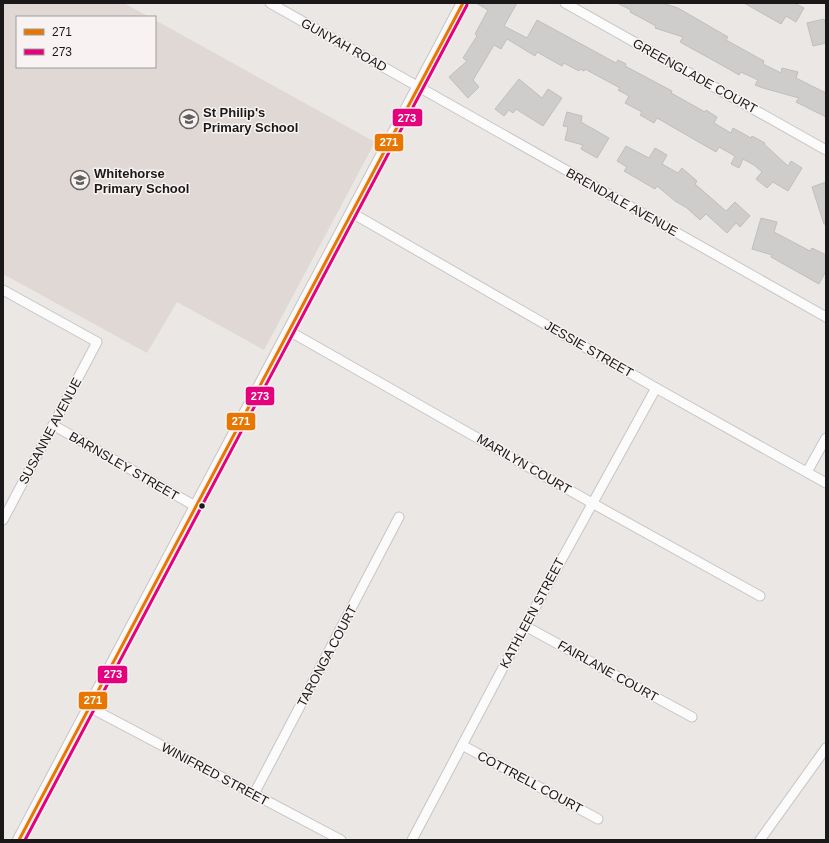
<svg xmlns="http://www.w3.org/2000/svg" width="829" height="843" font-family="Helvetica,sans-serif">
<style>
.built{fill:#e0d8d5}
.building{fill:#cfcdcc;stroke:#c0bebe}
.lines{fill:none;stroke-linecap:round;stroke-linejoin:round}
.minor-casing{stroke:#c7c5c5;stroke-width:11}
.tertiary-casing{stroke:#c7c5c5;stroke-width:14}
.minor{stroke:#fcfbfb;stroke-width:9}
.tertiary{stroke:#fcfbfb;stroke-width:12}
.bus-1-casing{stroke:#f8f3f2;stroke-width:6}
.bus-2-casing{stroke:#f8f3f2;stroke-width:6}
.bus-1{stroke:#e87702;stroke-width:3}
.bus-2{stroke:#e5007d;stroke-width:3}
.bus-dot{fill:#1a1818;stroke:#f8f3f2;stroke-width:1.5}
.labels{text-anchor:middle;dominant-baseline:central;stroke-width:3;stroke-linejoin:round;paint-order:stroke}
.street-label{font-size:13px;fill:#1a1818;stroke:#f8f3f2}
.poi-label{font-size:13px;font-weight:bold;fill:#1a1818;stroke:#f8f3f2;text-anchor:start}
.line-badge{stroke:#f8f3f2;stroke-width:1.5}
.badge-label{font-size:11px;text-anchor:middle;font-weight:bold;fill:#fff}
</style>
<rect width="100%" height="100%" fill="#eae7e5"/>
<polygon class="built" points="3,3 124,3 149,17 17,17 17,67 155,67 155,20 375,142 264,350 177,302 147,353 3,274"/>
<g class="building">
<polygon points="476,3 517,3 504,26 527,38 537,20 616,63 618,60 626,64 625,66 672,91 671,93 705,112 706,110 717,117 714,123 731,133 733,128 751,138 752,136 765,143 764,144 788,166 791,161 802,168 788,191 773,182 767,188 756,179 762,172 754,165 743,159 739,168 731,164 735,156 719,147 716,152 657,118 654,123 640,115 642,112 625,103 629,96 618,90 620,88 585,69 584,71 580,69 579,71 564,63 562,66 537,52 535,56 507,39 501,49 494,45 473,80 479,87 468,98 449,77 467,61 463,58 477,36 475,34 488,10"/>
<polygon points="617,3 662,3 678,8 728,37 726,40 764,61 763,64 781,73 782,68 798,72 796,78 826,93 826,117 796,102 799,98 763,88 755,85 758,80 741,72 739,75 727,68 680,42 683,37 655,28 656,26 630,12 631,10"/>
<polygon points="744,3 794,3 804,8 796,22 786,16 781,24"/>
<polygon points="824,19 826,26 826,43 813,46 807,23"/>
<polygon points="519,79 542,98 548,89 562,98 543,126 516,109 513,113 509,110 504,116 495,109"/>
<polygon points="567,112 582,116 581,122 609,138 597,158 581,149 583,145 565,140 568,127 563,126"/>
<polygon points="626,146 649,158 655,148 667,155 662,164 678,173 682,168 697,181 695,184 726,211 735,202 750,216 740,227 736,223 727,233 706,214 700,220 687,208 675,201 657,186 655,189 624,171 627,167 617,161"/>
<polygon points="826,182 826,224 824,224 812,187"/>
<polygon points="761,218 777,222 774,232 810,251 812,248 826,255 826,271 819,284 771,257 772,255 752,249"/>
</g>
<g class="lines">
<g class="minor-casing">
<g id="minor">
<polyline points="270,3 826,317"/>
<polyline points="565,3 826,150"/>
<polyline points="352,213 656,388 826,483"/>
<polyline points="3,290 97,342 3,520"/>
<polyline points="289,331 592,503 760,596"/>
<polyline points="53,425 195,506"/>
<polyline points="807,472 826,438"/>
<polyline points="525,626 692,717"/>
<polyline points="89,707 341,840"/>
<polyline points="462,745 598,819"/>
<polyline points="254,794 399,517"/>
<polyline points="412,840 525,626 656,388"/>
<polyline points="760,840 826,748"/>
</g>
</g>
<g class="tertiary-casing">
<polyline id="tertiary" points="19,840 463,3"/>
</g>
<use href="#minor" class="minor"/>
<use href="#tertiary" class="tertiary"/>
<g class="bus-1-casing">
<polyline id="bus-1" points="19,840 463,3"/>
</g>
<g class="bus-2-casing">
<polyline id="bus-2" points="25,840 467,5"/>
</g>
<use href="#bus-1" class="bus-1"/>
<use href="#bus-2" class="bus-2"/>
</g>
<defs>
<g id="school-ring" transform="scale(1)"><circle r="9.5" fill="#f8f3f2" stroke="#636060" stroke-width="1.5"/><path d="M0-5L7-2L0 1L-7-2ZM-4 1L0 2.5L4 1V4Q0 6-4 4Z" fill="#636060"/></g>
</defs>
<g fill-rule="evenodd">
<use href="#school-ring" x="189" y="119"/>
<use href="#school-ring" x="80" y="180"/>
</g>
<circle class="bus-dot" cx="202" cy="506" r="3.5"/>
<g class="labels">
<g class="street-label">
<text transform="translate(344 45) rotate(29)">GUNYAH ROAD</text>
<text transform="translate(695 76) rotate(29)">GREENGLADE COURT</text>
<text transform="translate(622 202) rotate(29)">BRENDALE AVENUE</text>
<text transform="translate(589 349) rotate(30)">JESSIE STREET</text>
<text transform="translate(50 431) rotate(-62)">SUSANNE AVENUE</text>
<text transform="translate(524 464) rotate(30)">MARILYN COURT</text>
<text transform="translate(124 466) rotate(30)">BARNSLEY STREET</text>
<text transform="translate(532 613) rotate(-62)">KATHLEEN STREET</text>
<text transform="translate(327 656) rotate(-62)">TARONGA COURT</text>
<text transform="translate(608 671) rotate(29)">FAIRLANE COURT</text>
<text transform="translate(215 774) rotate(28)">WINIFRED STREET</text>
<text transform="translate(530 782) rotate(28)">COTTRELL COURT</text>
</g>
<g class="poi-label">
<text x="203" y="112">St Philip's<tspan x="203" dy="15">Primary School</tspan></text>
<text x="94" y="173">Whitehorse<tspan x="94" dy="15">Primary School</tspan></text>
</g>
</g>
<g class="line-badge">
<rect x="392" y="108" width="31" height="19" rx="4" fill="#e5007d"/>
<rect x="374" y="133" width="30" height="19" rx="4" fill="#e87702"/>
<rect x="245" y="386" width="30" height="20" rx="4" fill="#e5007d"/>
<rect x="226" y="412" width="30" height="19" rx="4" fill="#e87702"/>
<rect x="97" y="665" width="31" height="19" rx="4" fill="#e5007d"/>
<rect x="78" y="691" width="30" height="19" rx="4" fill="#e87702"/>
</g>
<g class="badge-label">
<text x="407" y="122">273</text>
<text x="389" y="146">271</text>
<text x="260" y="400">273</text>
<text x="241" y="425">271</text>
<text x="113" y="678">273</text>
<text x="93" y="704">271</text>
</g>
<rect width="829" height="843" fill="none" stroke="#1a1818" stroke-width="8"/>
<rect x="16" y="16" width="140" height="52" fill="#f8f3f2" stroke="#9f9b9b"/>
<rect x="24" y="29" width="20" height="6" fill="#e87702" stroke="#9f9b9b"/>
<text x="52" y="36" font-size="12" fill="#1a1818">271</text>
<rect x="24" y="49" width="20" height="6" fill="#e5007d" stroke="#9f9b9b"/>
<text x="52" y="56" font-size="12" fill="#1a1818">273</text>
</svg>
